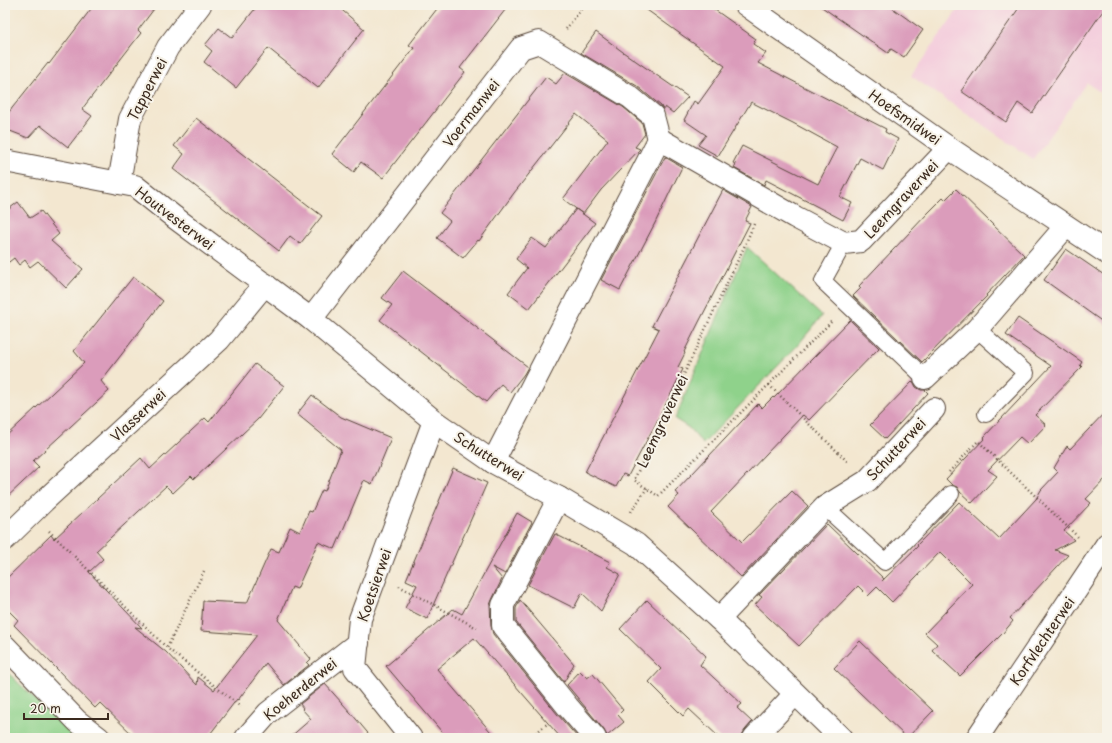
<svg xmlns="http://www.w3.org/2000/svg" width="1112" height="743" font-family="'Playpen Sans',sans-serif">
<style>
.built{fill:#f4cfdd}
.green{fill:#8fd28b;stroke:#657e54}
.building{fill:#db9cbb}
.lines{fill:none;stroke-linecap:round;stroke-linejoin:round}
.service-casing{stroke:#574639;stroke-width:18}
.minor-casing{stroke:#574639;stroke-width:24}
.path{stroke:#574639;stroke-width:2.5;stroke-dasharray:1 3;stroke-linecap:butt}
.service{stroke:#fff;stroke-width:16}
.minor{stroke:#fff;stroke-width:22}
.labels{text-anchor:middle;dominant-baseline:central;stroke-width:4;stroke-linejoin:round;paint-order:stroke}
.street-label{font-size:14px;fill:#3b2a1e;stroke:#f7f3e8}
</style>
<rect width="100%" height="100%" fill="#f7f3e8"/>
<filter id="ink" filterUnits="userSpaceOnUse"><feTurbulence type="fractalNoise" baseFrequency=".025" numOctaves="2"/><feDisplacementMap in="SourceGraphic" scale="8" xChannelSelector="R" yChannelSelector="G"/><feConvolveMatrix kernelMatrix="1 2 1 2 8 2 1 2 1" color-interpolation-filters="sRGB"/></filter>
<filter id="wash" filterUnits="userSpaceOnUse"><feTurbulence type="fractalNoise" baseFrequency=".012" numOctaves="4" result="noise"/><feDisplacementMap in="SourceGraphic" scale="16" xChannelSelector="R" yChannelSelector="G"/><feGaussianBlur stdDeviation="0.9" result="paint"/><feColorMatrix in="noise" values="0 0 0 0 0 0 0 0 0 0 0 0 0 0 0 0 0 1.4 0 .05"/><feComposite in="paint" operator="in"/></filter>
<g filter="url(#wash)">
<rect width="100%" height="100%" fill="#f3e7d0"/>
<polygon class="built" points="961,5 1107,5 1107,97 1087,83 1033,159 911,76"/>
<g class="green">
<polygon points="747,247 822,316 797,346 703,444 689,428 675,419"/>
<polygon points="5,670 68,730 82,738 5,738"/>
</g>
<g id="blocks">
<g class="building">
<polygon points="94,5 157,5 138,30 141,33 82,109 92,116 68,147 40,125 28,138 5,129 5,117 48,63 49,64"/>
<polygon points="258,5 336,5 364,29 318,88 268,48 236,88 204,62 212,51 205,45 219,28 232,38"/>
<polygon points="440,5 509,5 460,68 465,72 383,178 361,162 354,172 332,154 414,48 409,45"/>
<polygon points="640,5 708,5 756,39 753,44 766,53 758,63 808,89 886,129 885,132 898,139 883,170 860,158 840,197 852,203 843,220 766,180 764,185 734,168 736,164 733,163 742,146 818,184 837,147 793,123 751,102 718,156 698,145 706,135 684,120 694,101 698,104 725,66"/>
<polygon points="819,5 888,5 923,30 904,57 891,49 888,53"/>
<polygon points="1021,5 1107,5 1032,113 1018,103 1006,122 961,91"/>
<polygon points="596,32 623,52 688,97 673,113 665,107 663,110 661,106 637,86 581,53"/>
<polygon points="565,73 623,107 642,123 645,134 635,147 640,149 601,190 583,214 563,199 608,140 576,114 514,193 479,241 478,240 463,258 437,238 450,221 440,213 546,77 556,84"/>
<polygon points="196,118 322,216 300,244 290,236 279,251 173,169 184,154 174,146"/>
<polygon points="665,157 682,167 655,223 620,290 601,280"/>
<polygon points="956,189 1024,255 986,295 987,296 922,362 853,296 861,288 859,286 928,213 943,198 945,200"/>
<polygon points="723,190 752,207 745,221 750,223 699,322 684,352 685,353 678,367 683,369 668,400 628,476 623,474 616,487 585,472 659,329 652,326"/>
<polygon points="18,202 30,218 41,211 59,234 51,241 83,269 66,288 38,261 30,267 25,260 19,265 14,258 5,265 5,212"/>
<polygon points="576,209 595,223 529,309 508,293 527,268 516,259 532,238 546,248"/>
<polygon points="1066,249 1107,277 1107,325 1044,280"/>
<polygon points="403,271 528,367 524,374 510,392 501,384 486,402 380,320 392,305 382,298"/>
<polygon points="133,277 163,301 101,381 109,391 33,461 39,467 5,499 5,437 84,363 74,351"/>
<polygon points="1018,318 1082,362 1080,365 1082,367 1035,415 1046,425 1028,444 1020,437 988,470 997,476 972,503 960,492 957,487 952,485 946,479 985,438 984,437 1051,366 1006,335"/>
<polygon points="850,320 879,348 809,420 803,415 711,512 742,542 792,491 808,506 741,577 668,507 679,495 675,492 758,404 762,408 773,397 774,398"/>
<polygon points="255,364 284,386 258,419 194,479 191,476 173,493 166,486 96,551 103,559 89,572 142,628 135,627 166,652 197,685 198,677 214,690 257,635 201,631 203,601 247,603 271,549 279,552 290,527 300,532 309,511 312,512 322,490 325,491 341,450 297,414 312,395 341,417 391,438 372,484 364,480 335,549 318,542 297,589 292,587 278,620 311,659 307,663 309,665 284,685 266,663 238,700 237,699 207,738 136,738 100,703 95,708 14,625 18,620 5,607 5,580 51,535 54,539 141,458 150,469 205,418 209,422"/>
<polygon points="913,381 916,387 921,390 925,390 928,393 885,439 870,425"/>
<polygon points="1107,410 1107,477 1086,499 1091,503 1064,531 1074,540 1055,550 1068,555 1010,618 1013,621 1003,633 960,676 932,650 937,644 925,633 972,584 940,552 892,602 877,587 868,596 858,586 799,646 755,605 762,597 759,595 827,524 884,579 882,581 918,546 917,545 959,502 999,539 1036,499 1041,490 1058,472 1054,468 1067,446 1070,449"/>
<polygon points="453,468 487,483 427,619 405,608 417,585 406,580"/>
<polygon points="517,513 532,522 505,574 492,567 502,579 492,600 490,605 491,626 493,634 558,715 578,738 561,738 474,638 437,669 496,738 447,738 386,666 453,609 462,614"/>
<polygon points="555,534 610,562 607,567 620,574 601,611 582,593 574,608 528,585"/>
<polygon points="520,600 574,664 564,682 516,622 516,608"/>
<polygon points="647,600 706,656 700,665 742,704 737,708 752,722 745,730 742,735 742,738 720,738 689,709 683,716 649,682 661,669 620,629"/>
<polygon points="860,641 933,711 907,738 834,668"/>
<polygon points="580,671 587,678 593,674 623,710 618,715 624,722 607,736 604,730 567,685"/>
<polygon points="325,684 351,713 372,738 289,738 311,719 302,709 303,708 300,704"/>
</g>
</g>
</g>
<g filter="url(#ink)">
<use href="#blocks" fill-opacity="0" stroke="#574639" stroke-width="1"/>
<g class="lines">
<g class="service-casing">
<g id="service">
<polyline points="844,243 823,281 925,378"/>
<polyline points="977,329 1026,373 986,414"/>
<polyline points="825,507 885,562 951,494"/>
</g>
</g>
<g class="minor-casing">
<g id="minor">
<polyline points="746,5 949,148 1107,253"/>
<polyline points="5,161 135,186 174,217 311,319 434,421 493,462 559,498 636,544 719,619 841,738"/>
<polyline points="119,183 130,119 168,47 200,5"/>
<polyline points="311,319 521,48 539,42 630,97 653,116 659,139"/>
<polyline points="925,378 977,329 1066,226"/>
<polyline points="493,462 648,161 659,139 795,217 844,243 861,241 949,148"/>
<polyline points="559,498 503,605 503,626 568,707 595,738"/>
<polyline points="5,539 44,501 219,340 265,284"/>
<polyline points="719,619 825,507 867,481 934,409"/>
<polyline points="5,646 77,721 99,738"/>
<polyline points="246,738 268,713 358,643"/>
<polyline points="411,738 355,668 360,619 434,421"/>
<polyline points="754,738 795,694"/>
<polyline points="977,738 1107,544"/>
</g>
</g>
<g class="path">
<polyline points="566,29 580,11 583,5"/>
<polyline points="754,224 745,245 634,480 658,496 832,321"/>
<polyline points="769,385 848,462"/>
<polyline points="949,472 978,441 1079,538"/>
<polyline points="631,512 647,488"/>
<polyline points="49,531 167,648"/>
<polyline points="204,571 167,648 241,707"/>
<polyline points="399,586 477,628"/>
<polyline points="530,738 548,723"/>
</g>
<use href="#service" class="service"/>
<use href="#minor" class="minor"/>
</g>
</g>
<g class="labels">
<g class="street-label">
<text transform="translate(147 89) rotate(-63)">Tapperwei</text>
<text transform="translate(471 113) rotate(-52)">Voermanwei</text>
<text transform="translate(905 117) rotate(35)">Hoefsmidwei</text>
<text transform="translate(901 199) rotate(-47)">Leemgraverwei</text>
<text transform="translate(175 218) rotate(37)">Houtvesterwei</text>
<text transform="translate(138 415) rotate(-43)">Vlasserwei</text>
<text transform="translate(662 421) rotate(-65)">Leemgraverwei</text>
<text transform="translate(896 449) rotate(-47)">Schutterwei</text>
<text transform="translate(489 456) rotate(32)">Schutterwei</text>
<text transform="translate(374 585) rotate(-71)">Koetsierwei</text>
<text transform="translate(1042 641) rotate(-56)">Korfvlechterwei</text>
<text transform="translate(300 689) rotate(-39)">Koeherderwei</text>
</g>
</g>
<rect width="1112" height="743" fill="none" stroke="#f7f3e8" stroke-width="20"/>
<path d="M24 713v6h84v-6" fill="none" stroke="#3b2a1e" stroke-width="2"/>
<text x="30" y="713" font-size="12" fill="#3b2a1e" stroke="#f7f3e8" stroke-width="3" paint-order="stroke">20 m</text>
</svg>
